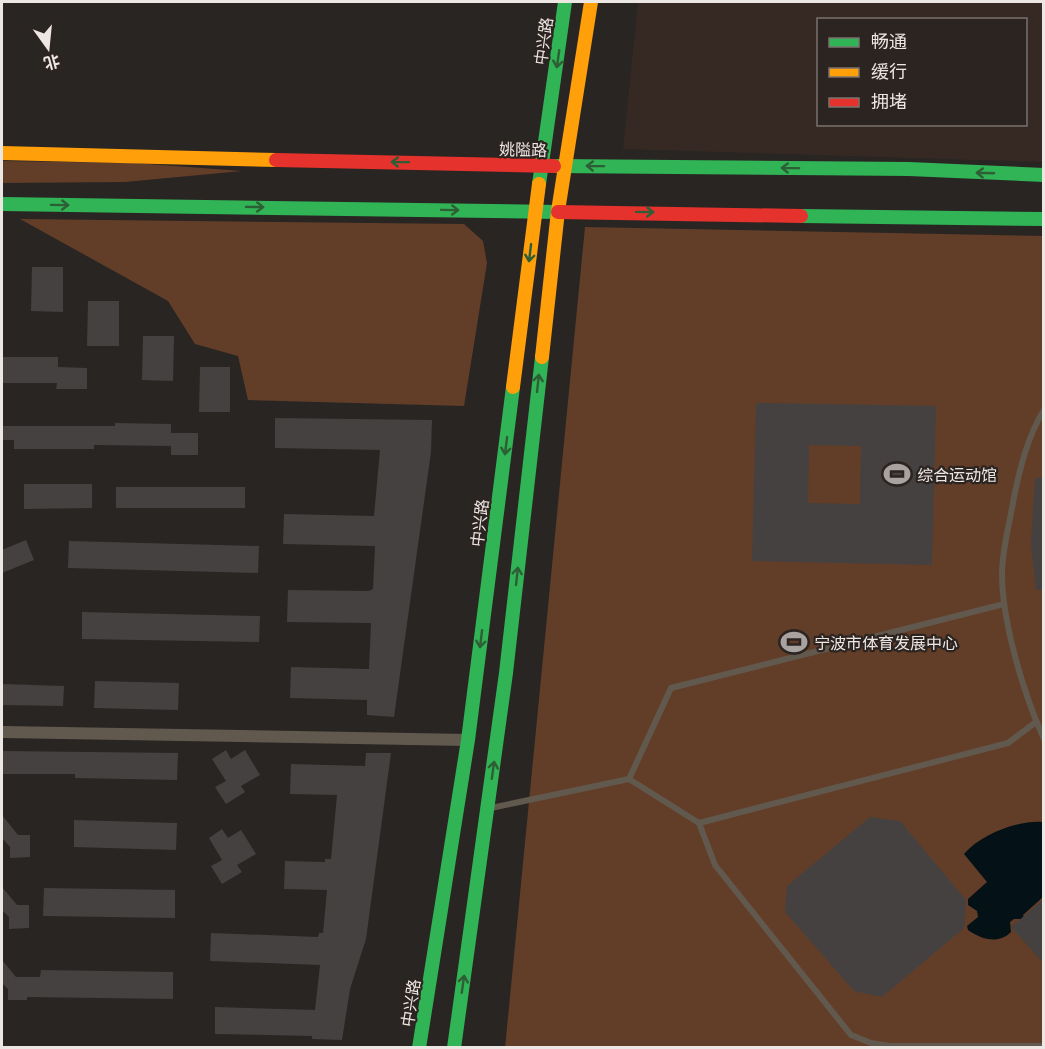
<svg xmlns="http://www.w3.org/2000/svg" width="1045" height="1049" font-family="Barlow,'Noto Sans SC',sans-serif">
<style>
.built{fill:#362923;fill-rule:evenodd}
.green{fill:#623e28}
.water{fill:#041116}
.building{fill:#454141;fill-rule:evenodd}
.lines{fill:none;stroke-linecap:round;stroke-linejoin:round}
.lane{stroke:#61594e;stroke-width:6}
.street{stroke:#61594e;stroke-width:12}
.fast{stroke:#30b455;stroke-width:14}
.slow{stroke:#ff9f0a;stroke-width:14}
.jam{stroke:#e5322d;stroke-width:14}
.oneway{stroke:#2e5e35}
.labels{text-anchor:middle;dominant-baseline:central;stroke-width:4.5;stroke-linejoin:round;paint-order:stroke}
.street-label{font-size:16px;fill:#ede7e4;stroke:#2c2420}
.poi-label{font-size:16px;fill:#ede7e4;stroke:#2c2420;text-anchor:start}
</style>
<rect width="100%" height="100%" fill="#292523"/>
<path class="built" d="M638,2H1043V162L623,149ZM818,20H1026V124H818Z"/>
<g class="green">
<polygon points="2,161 134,163 242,171 125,182 2,183"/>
<polygon points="20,219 464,224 483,241 487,263 464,406 248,400 238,356 195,344 168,301"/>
<polygon points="585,227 1043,236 1043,1047 505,1048"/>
</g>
<path class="water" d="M1043,822V897L1023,915L1025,919H1014L1010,922L1011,932C998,945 981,939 968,930L967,926L978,917L977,911L968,905V899L987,882L964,854C981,834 1018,820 1043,822Z"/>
<g class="building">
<polygon points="32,267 63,267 63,312 31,311"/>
<polygon points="88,301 119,301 119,346 87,346"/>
<polygon points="143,336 174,336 173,381 142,380"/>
<polygon points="2,357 58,357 58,367 87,368 87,389 56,389 57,383 2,383"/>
<polygon points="200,367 230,367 230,412 199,412"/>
<path d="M756,403L936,406L932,565L752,561ZM809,445L861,446L860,504L808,503Z"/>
<polygon points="275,418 432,420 431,452 394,717 367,715 367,700 290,698 291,667 369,669 371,623 287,622 288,590 369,591 373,589 375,546 283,544 284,514 374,516 380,450 275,448"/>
<polygon points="115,423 171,424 171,433 198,433 198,455 171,455 171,446 94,445 94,449 14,449 14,440 2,440 2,426 115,426"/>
<polygon points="1035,478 1044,478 1044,590 1036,590 1031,543"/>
<polygon points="24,484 92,484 92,508 24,509"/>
<rect x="116" y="487" width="129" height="21"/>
<polygon points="26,540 34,560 2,573 2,550"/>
<polygon points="69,541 259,546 258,573 68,568"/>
<polygon points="82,612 260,616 259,642 82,639"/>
<polygon points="95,681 179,683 178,710 94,708"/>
<polygon points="2,684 64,686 63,706 2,705"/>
<polygon points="226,750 231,759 245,750 260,775 241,786 245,792 226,804 215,787 226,781 212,759"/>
<polygon points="2,751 178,753 177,780 75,778 75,774 2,774"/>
<polygon points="366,753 391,753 366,939 350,989 342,1040 312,1039 312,1036 215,1034 215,1007 315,1010 320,965 210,961 211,933 318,937 319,933 323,933 327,890 284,889 285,861 325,862 325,859 331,859 337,795 290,794 291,764 365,766"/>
<polygon points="2,815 18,835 30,835 30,857 10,858 10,847 2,838"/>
<polygon points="870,817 900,821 966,900 964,928 882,997 854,991 785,912 787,886"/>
<polygon points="74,820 177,823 176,850 74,847"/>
<polygon points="222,829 228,838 241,830 256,854 237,865 242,872 222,884 211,866 222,860 209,838"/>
<polygon points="2,887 17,905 29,905 29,928 9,929 9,917 2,910"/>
<polygon points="44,888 175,890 175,918 43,916"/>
<polygon points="1044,899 1044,964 1011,927"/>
<polygon points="2,960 16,977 40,977 41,970 173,972 173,999 27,997 27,1000 8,1000 8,989 2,983"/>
</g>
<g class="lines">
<g class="lane">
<path d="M1044,410C1028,435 1020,468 1014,497C1010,522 1002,549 1002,574C1002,622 1024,695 1044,739"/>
<polyline points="629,779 671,688 1004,604"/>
<polyline points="491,808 629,779 699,823 1008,743 1036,722"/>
<polyline points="699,823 715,865 851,1035 871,1043 890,1046 1044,1046"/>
</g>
<polyline class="street" points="2,732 468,740"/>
<g class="fast">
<polyline points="554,166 909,169 1044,175"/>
<polyline points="539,184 565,2"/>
<polyline points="2,204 558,212"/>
<polyline points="801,216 1044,219"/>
<polyline points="419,1048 468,740 513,387"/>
<polyline points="454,1048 506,673 542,357"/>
</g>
<g class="slow">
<polyline points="2,153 276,160"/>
<polyline points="542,357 558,211 591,2"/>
<polyline points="513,387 539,184"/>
</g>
<g class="jam">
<polyline points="276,160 554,166"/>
<polyline points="558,212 801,216"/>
</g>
</g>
<defs><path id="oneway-shaft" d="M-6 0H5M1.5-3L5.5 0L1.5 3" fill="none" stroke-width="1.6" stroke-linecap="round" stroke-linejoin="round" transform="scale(1.5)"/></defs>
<g class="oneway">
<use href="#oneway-shaft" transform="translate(558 59) rotate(98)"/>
<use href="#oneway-shaft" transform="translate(400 162) rotate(-179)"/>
<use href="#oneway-shaft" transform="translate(595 166) rotate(-179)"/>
<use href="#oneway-shaft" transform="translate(790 168) rotate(-179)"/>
<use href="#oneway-shaft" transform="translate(985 173) rotate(-178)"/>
<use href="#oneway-shaft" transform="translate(60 205) rotate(1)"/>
<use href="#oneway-shaft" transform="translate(255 207) rotate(1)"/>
<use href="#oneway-shaft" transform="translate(450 210) rotate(1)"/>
<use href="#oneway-shaft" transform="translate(645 212) rotate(1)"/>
<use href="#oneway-shaft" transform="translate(530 253) rotate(97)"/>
<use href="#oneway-shaft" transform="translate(538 383) rotate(-84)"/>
<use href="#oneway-shaft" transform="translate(506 446) rotate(97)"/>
<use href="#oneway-shaft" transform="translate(517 576) rotate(-84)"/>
<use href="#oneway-shaft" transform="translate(481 639) rotate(97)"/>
<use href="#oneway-shaft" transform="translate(493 770) rotate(-82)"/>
<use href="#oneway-shaft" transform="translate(463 984) rotate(-82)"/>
</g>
<defs>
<g id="stadium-bare" transform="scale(2.07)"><path d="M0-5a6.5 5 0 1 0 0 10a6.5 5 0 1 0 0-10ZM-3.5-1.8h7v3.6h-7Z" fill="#a8a3a0" stroke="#2c2420" stroke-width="2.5" paint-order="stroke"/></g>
</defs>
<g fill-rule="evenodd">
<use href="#stadium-bare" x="897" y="474"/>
<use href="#stadium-bare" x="794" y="642"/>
</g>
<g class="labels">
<g class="street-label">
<text transform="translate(543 41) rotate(-82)">中兴路</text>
<text transform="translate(523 149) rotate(1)">姚隘路</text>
<text transform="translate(479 523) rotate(-83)">中兴路</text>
<text transform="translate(410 1003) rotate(-81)">中兴路</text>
</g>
<g class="poi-label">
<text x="917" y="474">综合运动馆</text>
<text x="814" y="642">宁波市体育发展中心</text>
</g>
</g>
<rect width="1045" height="1049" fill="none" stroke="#ede7e4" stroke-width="6"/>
<rect x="817" y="18" width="210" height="108" fill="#2c2420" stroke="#79726e" stroke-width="1.5"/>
<rect x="829" y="38" width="30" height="9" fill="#30b455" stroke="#79726e" stroke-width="1.5"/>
<text x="871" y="48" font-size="18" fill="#ede7e4">畅通</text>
<rect x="829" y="68" width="30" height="9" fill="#ff9f0a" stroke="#79726e" stroke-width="1.5"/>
<text x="871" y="78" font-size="18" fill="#ede7e4">缓行</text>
<rect x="829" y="98" width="30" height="9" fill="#e5322d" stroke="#79726e" stroke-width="1.5"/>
<text x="871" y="108" font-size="18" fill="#ede7e4">拥堵</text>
<g transform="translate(48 48) rotate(165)" stroke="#2c2420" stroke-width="4.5" paint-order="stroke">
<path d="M0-4.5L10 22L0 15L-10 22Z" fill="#ede7e4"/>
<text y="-9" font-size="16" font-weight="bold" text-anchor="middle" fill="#ede7e4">北</text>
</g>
</svg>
